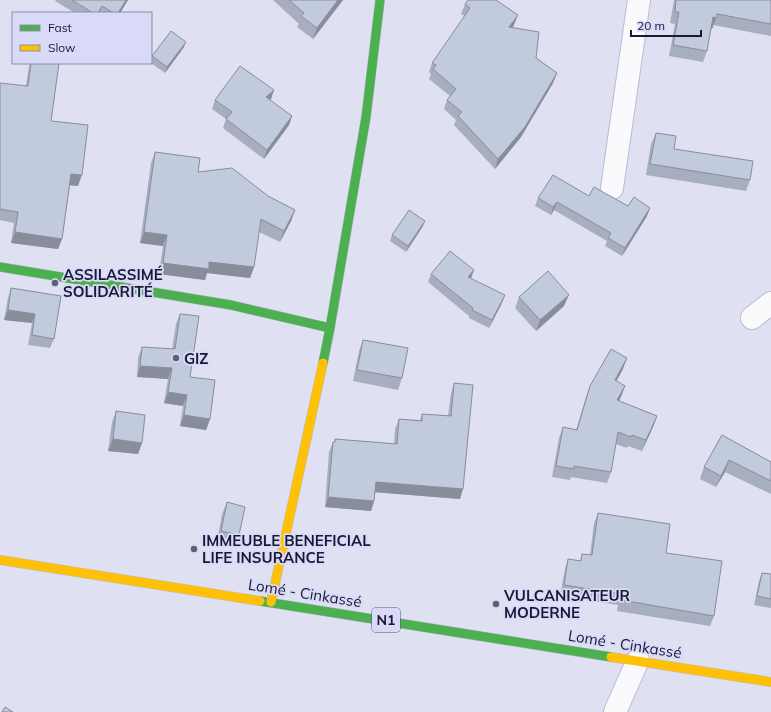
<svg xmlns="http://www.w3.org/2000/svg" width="771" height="712" font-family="Mulish,sans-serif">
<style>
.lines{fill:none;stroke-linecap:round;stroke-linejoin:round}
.street-casing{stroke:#bbbcd1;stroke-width:24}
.fast-casing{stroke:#bbbcd1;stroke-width:10}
.slow-casing{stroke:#bbbcd1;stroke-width:10}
.street{stroke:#fafafd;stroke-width:22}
.fast{stroke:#4caf50;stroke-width:9}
.slow{stroke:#ffc107;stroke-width:9}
.wall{fill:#a7aebf}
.shaded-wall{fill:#888d9b}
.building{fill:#c2cade;stroke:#888d9b}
.poi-dot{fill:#5f5f77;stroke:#d8daf8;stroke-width:1.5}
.labels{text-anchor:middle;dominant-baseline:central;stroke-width:3.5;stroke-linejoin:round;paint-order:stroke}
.shield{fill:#d8daf8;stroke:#535370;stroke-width:1}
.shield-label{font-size:14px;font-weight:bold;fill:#1a1935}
.poi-label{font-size:15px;font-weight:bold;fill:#1a1935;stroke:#d8daf8;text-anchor:start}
.street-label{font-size:15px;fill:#1a1935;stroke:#d8daf8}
</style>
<rect width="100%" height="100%" fill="#dfe0f1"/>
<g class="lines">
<g class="street-casing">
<g id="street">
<polyline points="612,188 639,0"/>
<polyline points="752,318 771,303"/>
<polyline points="615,712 638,660"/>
</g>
</g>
<g class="fast-casing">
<g id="fast">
<polyline points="0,267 231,305 330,328"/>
<polyline points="323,363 330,328 366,117 380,0"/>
<polyline points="260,601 611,657"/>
</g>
</g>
<g class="slow-casing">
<g id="slow">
<polyline points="0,560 260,601"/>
<polyline points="271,602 323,363"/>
<polyline points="611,657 771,682"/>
</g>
</g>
<use href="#street" class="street"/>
<use href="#fast" class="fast"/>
<use href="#slow" class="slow"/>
</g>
<g class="wall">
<polygon points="56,0 128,0 120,13 75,13 55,1"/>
<polygon points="273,0 343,0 313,39 297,27 299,24"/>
<polygon points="674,0 771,0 771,36 713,25 712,29 711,29 707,51 703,62 669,56 675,24 670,23"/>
<polygon points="465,4 514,25 512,28 536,58 557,73 553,83 521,137 495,169 454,125 456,120 444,109 447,100 450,96 429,79 431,74 429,72 432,63 465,16 461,14"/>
<polygon points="184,47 165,73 151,63 151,60 152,56"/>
<polygon points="30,63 59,63 51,121 78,186 70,185 62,239 58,249 11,243 14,223 0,220 0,83 26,86 29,66"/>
<polygon points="274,90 271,99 270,100 292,116 289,125 264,159 223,128 226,119 212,109 215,100"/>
<polygon points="656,133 674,149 750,180 746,191 646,175 651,144"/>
<polygon points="155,152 198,172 268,196 295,210 291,221 280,242 259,232 254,267 250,278 207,273 205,280 159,274 163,246 140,243 151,163"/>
<polygon points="589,196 628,206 647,216 622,256 605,246 607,241 554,210 551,215 535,206 538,198"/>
<polygon points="423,226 406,252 390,241 392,235"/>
<polygon points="474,270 471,278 502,303 489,328 469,318 469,316 428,282 431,274"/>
<polygon points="11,288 61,296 54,339 50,348 28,345 32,323 4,320 8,298"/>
<polygon points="519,297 564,306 536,331 515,308"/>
<polygon points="180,314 190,377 210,419 206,430 180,426 183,406 164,403 168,379 137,377 138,358 142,347 172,349 176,324"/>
<polygon points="363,340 402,378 398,390 353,381 359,351"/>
<polygon points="623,369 616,381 625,386 619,401 657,416 653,427 642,451 628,446 627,448 616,444 611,472 607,483 571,477 570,480 552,477 559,438 563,427 576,430 586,397 590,386"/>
<polygon points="454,383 460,499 375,492 374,501 371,511 325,507 329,452 333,442 334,442 335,439 394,444 395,429 399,419 420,420 422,414 448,416 451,393"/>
<polygon points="116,411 142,443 138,454 108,451 112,422"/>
<polygon points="722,435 771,462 771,494 725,472 716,487 700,479 704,467"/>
<polygon points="227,502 239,535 235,546 217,542 222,514"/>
<polygon points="598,513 666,553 714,616 710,626 617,611 618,605 560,596 565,569 568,559 580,561 582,554 590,555 594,523"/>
<polygon points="762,573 771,574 771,608 754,605 759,581"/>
</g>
<g class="shaded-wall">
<polygon points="126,0 128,0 120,13 118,13"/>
<polygon points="338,0 343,0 313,39 317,28"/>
<polygon points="518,15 514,25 506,37 509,27"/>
<polygon points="713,17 716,18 712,29 708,29"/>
<polygon points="186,42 184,47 165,73 167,67"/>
<polygon points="557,73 553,83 521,137 495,169 498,159"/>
<polygon points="274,90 271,99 263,106 266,97"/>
<polygon points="292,116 289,125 264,159 267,150"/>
<polygon points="71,174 82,175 78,186 67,185"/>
<polygon points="557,202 554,210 551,215 553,207"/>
<polygon points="650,208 647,216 622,256 625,248"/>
<polygon points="295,210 291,221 280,242 284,231"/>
<polygon points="425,221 423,226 406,252 408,246"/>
<polygon points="15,232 62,239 58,249 11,243"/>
<polygon points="144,232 167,235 163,246 140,243"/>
<polygon points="209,262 254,267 250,278 207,273 205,280 159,274 163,263"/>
<polygon points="474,270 471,278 468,277"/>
<polygon points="505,295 502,303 489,328 492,320"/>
<polygon points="569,295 564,306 536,331 540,320"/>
<polygon points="8,310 35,314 32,323 4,320"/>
<polygon points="627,358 623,369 611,391 615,380"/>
<polygon points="140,366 172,368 168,379 137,377"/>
<polygon points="625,386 621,397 613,411 617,400"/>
<polygon points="168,392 187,395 183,406 164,403"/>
<polygon points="184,415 210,419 206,430 180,426"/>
<polygon points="657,416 653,427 642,451 646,440"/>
<polygon points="113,439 142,443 138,454 108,451"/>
<polygon points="729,460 725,472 716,487 721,476"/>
<polygon points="376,482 463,489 460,499 372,492"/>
<polygon points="328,497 374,501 371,511 325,507"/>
</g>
<g class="building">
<polygon points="72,0 126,0 118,13 114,13 102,6 98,13 93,13"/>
<polygon points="289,0 338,0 317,28 301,16 304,13"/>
<polygon points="468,0 496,0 518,15 509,27 539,32 536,58 557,73 525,127 498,159 458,116 462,112 447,100 456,89 433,69 436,65 432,63 470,8 465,4"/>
<polygon points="676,0 771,0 771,24 717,14 716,18 713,17 707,51 673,45 679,12 675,12"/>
<polygon points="171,31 186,42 167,67 152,56"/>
<polygon points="31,63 59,63 51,121 88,125 82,175 71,174 62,239 15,232 18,212 0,209 0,83 28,86"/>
<polygon points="240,66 274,90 266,97 292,116 267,150 226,119 232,112 215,100"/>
<polygon points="656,133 676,136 674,149 753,161 750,180 650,164"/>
<polygon points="155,152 200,158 198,172 232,168 268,196 295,210 284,231 261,219 254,267 209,262 209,269 163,263 167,235 144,232"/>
<polygon points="553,175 589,196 594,187 628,206 634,197 650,208 625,248 608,238 611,233 557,202 553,207 538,198"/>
<polygon points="409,210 425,221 408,246 392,235"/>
<polygon points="450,251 474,270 468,277 505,295 492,320 472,310 473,308 431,274"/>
<polygon points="548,271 569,295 540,320 519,297"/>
<polygon points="11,288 61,296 54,339 32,335 35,314 8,310"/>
<polygon points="180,314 199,316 190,377 215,380 210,419 184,415 187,395 168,392 172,368 140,366 142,347 175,349"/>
<polygon points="363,340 408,348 402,378 357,370"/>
<polygon points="611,349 627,358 615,380 625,386 617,400 657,416 646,440 632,435 631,437 618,432 611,472 574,466 574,469 556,466 563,427 577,430 590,386"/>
<polygon points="454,383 473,385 463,489 376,482 374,501 328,497 333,442 335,442 335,439 397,444 399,419 422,421 422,414 451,416"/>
<polygon points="116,411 145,415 142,443 113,439"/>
<polygon points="722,435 771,462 771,481 729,460 721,476 704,467"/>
<polygon points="227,502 245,507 239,535 221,531"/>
<polygon points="598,513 670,524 666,553 722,561 714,616 621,600 622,594 564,585 568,559 581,561 582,554 592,555"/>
<polygon points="762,573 771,574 771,599 757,596"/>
<polygon points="5,707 13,712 2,712"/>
</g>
<g class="poi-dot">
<circle cx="55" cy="283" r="4"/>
<circle cx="176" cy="358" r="4"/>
<circle cx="194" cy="549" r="4"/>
<circle cx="496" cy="604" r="4"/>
</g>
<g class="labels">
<rect class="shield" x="372" y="608" width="28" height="24" rx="3"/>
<g class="shield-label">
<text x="386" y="620">N1</text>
</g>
<g class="poi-label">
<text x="63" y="274">ASSILASSIMÉ<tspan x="63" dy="17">SOLIDARITÉ</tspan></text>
<text x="184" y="358">GIZ</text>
<text x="202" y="540">IMMEUBLE BENEFICIAL<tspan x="202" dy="17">LIFE INSURANCE</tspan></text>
<text x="504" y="595">VULCANISATEUR<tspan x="504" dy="17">MODERNE</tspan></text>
</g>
<g class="street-label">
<text transform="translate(305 593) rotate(9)">Lomé - Cinkassé</text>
<text transform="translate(625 644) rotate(9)">Lomé - Cinkassé</text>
</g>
</g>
<rect x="12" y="12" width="140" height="52" fill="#d8daf8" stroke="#8c8daa"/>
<rect x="20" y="25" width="20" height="6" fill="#4caf50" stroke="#8c8daa"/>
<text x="48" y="32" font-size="12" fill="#1a1935">Fast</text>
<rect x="20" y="45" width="20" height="6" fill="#ffc107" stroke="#8c8daa"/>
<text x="48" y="52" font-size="12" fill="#1a1935">Slow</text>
<path d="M631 30v6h70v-6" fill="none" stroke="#1a1935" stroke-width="2"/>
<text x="637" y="30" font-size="12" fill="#1a1935" stroke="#d8daf8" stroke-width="3" paint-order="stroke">20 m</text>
</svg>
